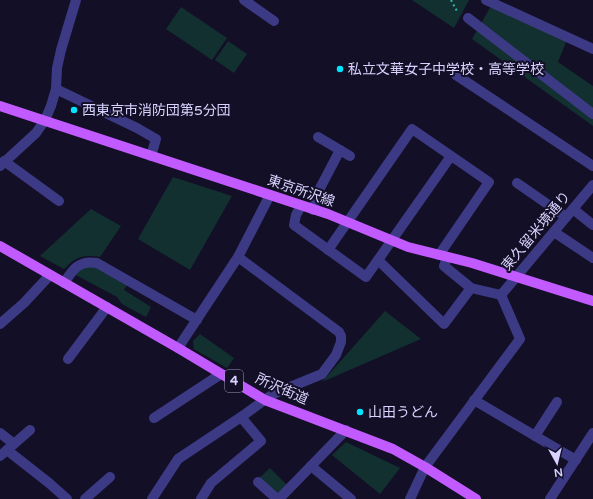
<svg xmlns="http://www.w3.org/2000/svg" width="593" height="499" font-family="'Varela Round','Noto Sans JP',sans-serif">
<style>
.green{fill:#12302f}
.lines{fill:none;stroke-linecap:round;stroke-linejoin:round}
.path{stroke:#2fb8b0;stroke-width:2;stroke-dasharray:2 3;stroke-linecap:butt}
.minor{stroke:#3d3a85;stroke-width:10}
.major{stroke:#c25bff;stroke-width:10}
.poi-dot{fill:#00e5ff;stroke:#130f26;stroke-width:1.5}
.labels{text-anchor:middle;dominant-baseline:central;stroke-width:4;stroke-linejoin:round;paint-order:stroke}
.shield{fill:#130f26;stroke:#9e99be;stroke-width:1}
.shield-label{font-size:13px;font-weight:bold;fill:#d9d4ff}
.poi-label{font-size:14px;fill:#d9d4ff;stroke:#130f26;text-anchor:start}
.street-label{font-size:14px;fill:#d9d4ff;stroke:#130f26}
</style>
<rect width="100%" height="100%" fill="#130f26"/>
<g class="green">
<polygon points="412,0 469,0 454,28"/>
<polygon points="491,6 567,40 558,62 593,86 593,126 472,39"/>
<polygon points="181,7 227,38 212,60 166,29"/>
<polygon points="228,41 247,54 234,73 215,60"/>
<polygon points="173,177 232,196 190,270 138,239"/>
<path d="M91,209L121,226L100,257C83,254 75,257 64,269L40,256Z"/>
<polygon points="91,265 127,285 124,290 151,307 146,317 122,304 117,297 74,274 78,270"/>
<polygon points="385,311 421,339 322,382"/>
<polygon points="200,334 234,358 227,368 194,349 193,341"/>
<polygon points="346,442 400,468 380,494 332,455"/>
<polygon points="270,468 289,487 278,498 257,480"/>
</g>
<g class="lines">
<polyline class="path" points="451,0 458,13"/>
<g class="minor">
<polyline points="244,0 274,21"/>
<polyline points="486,0 593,49"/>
<polyline points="468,18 593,114"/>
<polyline points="456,75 593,166"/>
<polyline points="56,89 137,128 156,139 151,156"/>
<polyline points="318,137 350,156"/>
<polyline points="4,161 59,201"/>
<polyline points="0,166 36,133 45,120 51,106 56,89 57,68 61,50 76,0"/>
<polyline points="517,183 566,217"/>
<polyline points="301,206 296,215 294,225 366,277 451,156"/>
<polyline points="573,209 593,225"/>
<polyline points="313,210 317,194 340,150"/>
<polyline points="554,232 593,258"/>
<polyline points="328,250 412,129 489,182 439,255"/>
<polyline points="447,257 444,266 471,288 501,295"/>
<polyline points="379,261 444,324 471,288"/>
<path d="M64,283C73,269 79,260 97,263L197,320"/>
<polyline points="501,295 593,185"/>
<polyline points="0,324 24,303 50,275"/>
<polyline points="178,348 238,257 270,195"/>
<polyline points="68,359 107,307"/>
<polyline points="474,400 576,460"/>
<polyline points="154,418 221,374"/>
<polyline points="0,433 14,444"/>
<polyline points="535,436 557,402"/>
<polyline points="7,450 49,483 67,499"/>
<polyline points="0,456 30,430"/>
<polyline points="311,466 351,499"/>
<polyline points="258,482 277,499"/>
<polyline points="85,499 110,477"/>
<polyline points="152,499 178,459 241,417 273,394 322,374 336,355 341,342 341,336 339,332 238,257"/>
<polyline points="201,499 211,483 261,441 241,417"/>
<polyline points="279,499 346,430"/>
<polyline points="410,499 425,467 520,339 501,295"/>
<polyline points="550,499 593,433"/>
</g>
<g class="major">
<polyline points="0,106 328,214 408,247 472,263 593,301"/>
<polyline points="0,246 178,348 265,400 393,449 425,467 476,499"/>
</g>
</g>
<g class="poi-dot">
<circle cx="340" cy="69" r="4"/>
<circle cx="74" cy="110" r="4"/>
<circle cx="360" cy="412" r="4"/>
</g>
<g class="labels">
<rect class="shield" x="225" y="370" width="18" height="22" rx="3"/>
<g class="shield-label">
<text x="234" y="381">4</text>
</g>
<g class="poi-label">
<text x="348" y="69">私立文華女子中学校・高等学校</text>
<text x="82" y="110">西東京市消防団第5分団</text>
<text x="368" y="412">山田うどん</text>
</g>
<g class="street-label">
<text transform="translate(301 191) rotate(19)">東京所沢線</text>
<text transform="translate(536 231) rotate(-50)">東久留米境通り</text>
<text transform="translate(282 389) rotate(24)">所沢街道</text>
</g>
</g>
<g transform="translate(557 463) rotate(172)" stroke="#130f26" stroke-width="3" paint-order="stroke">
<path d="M0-3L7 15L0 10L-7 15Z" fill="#d9d4ff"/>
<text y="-6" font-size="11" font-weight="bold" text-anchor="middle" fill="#d9d4ff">N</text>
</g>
</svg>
